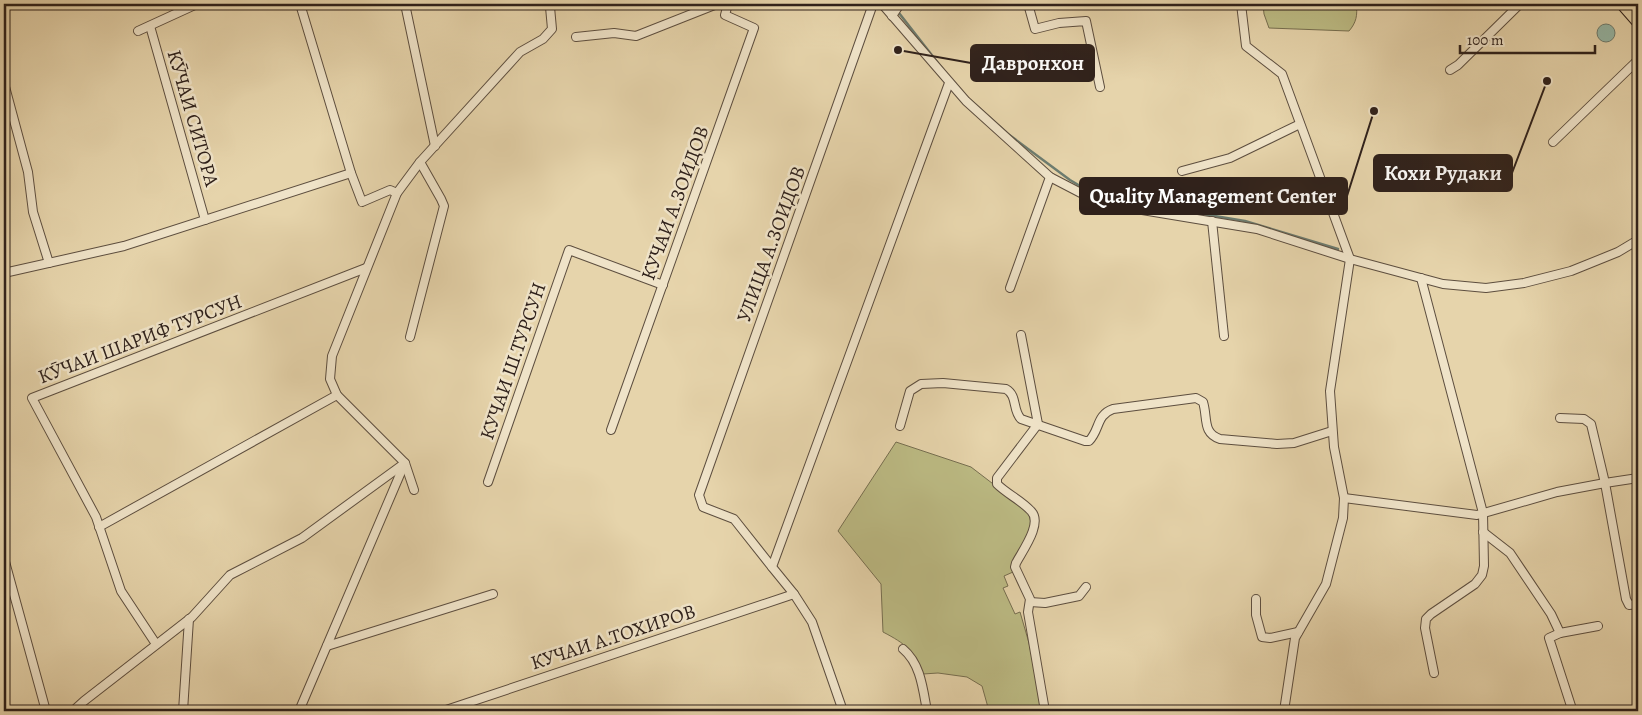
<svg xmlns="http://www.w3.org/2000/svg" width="1642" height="715" font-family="Alegreya,serif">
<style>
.green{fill:#bcbb84;stroke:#766e50}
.water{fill:#96b8a7;stroke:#6d7c6f}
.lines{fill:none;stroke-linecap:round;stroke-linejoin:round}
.stream{stroke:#6d7c6f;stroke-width:2.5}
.street-casing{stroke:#5d4e3f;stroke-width:10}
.highway-casing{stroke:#2f211b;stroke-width:16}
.street{stroke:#efe3c8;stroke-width:8}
.highway{stroke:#e6d4ab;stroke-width:14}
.labels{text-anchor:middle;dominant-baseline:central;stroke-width:5;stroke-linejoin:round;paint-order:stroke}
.street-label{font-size:20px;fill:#2f211b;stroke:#efe3c8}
.leader{fill:none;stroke:#2f211b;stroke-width:2}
.callout-dot{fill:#2f211b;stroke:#efe3c8;stroke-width:2}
.callout{fill:#2f211b;stroke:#2f211b;stroke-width:2}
.callout-label{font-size:21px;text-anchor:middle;font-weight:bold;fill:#fff}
</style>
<rect width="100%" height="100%" fill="#e6d4ab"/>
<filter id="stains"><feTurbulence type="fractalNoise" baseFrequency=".004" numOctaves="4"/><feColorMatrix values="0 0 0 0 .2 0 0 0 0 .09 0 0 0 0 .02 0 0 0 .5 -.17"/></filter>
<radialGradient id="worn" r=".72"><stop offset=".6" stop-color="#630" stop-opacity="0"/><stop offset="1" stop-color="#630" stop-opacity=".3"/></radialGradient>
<g class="green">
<path d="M1263,4H1356C1358,15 1356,23 1349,31L1269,28L1264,14Z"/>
<path d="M896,442L971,467L1031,513L1034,524L1013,572L1004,576L1008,586L1003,588L1015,614L1020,612L1029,643L1043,711H989L982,686L967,677L938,673L923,674C913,650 906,644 883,632L881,584L838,531Z"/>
</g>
<circle class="water" cx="1606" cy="33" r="9"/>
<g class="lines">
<g class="stream">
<polyline points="892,4 945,72"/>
<polyline points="970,100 1008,134 1070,180 1092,193 1130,202 1245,221 1338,249"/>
</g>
<g class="street-casing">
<g id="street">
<polyline points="300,4 351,173 362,202 390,190 397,193"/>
<polyline points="405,4 435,146"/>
<polyline points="882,4 966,101 1050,177 1100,203 1257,229 1350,259 1443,284 1486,288 1524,283 1571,271 1618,252 1638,240"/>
<polyline points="1028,4 1035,29 1059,23 1086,21 1100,87"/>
<polyline points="1241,4 1246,46 1282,74 1350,259 1330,391 1334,447 1344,498 1343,518 1326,584 1295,638 1284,711"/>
<polyline points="892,16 900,4"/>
<polyline points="150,26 205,220"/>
<polyline points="138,31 197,4"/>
<polyline points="576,37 614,33 636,36 717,4"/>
<polyline points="1450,70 1458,65 1520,4"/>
<polyline points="4,83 28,172 33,212 49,263"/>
<polyline points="1553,142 1638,60"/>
<polyline points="1182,171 1230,158 1300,124"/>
<polyline points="1212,221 1224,336"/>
<polyline points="4,273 124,246 351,173"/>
<polyline points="1421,278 1483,513 1484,566 1482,575 1475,584 1431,614 1426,619 1425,628 1434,673"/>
<polyline points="1010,288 1050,177"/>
<path d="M1021,335L1038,424L997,478V484C1007,494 1021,500 1031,511C1043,523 1023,550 1016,563L1015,567L1030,599L1028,612L1045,711"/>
<polyline points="410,337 444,206 441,199 420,162"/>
<polyline points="1560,418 1584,419 1591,424 1605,483 1626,599 1629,605 1638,604"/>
<path d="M900,426L910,391L921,384L943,383L1006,389C1018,396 1012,410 1021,419L1085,441H1089C1100,430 1096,415 1113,409L1196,398L1203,402C1208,418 1202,433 1220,439L1277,444L1294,443L1332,431"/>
<polyline points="611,430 754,28 725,15 728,4"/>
<polyline points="488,482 569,250 663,285"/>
<polyline points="414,490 405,463 337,395 330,379 332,356 397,193 420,162 520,52 543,39 552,29 550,7 548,4"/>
<polyline points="1344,498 1477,515 1557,492 1605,483 1638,478"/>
<polyline points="99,527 337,395"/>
<polyline points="1483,532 1510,553 1551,614 1560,633 1598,626"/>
<polyline points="4,558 46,711"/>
<polyline points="772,567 734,519 703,507 699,495 873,4"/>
<polyline points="1256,599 1256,615 1262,637 1270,638 1298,632"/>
<polyline points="1030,602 1045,603 1079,596 1086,587"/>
<polyline points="1560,633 1549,638 1572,709"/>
<polyline points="156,644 121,591 96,517 32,398 366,268"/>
<polyline points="327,646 493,594"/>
<path d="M903,649C921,664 923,690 927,711"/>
<polyline points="73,711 84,701 192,617 230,575 302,538 405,463"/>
<polyline points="183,711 189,619"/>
<polyline points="299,711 404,465"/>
<polyline points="443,711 794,594"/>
<polyline points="843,711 812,622 794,594 772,567 949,83"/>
</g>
</g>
<g class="highway-casing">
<polyline id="highway" points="1624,4 1638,20"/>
</g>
<use href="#street" class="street"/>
<use href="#highway" class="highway"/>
</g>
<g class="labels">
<g class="street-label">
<text transform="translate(193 118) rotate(74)">КӮЧАИ СИТОРА</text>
<text transform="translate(675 203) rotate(-70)">КУЧАИ А.ЗОИДОВ</text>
<text transform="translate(771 244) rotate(-70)">УЛИЦА А.ЗОИДОВ</text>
<text transform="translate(140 339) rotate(-21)">КӮЧАИ ШАРИФ ТУРСУН</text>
<text transform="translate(513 361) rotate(-71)">КУЧАИ Ш.ТУРСУН</text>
<text transform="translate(613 637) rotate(-18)">КУЧАИ А.ТОХИРОВ</text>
</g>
</g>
<path class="leader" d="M898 50L971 63M1547 81L1512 173M1374 111L1347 196"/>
<g class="callout-dot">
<circle cx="898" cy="50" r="5"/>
<circle cx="1547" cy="81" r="5"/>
<circle cx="1374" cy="111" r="5"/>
</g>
<g class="callout">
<rect x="971" y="45" width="123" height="36" rx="5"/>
<rect x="1374" y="155" width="138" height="36" rx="5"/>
<rect x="1080" y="178" width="267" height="36" rx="5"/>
</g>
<g class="callout-label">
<text x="1033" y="70">Давронхон</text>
<text x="1443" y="180">Кохи Рудаки</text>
<text x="1213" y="203">Quality Management Center</text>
</g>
<rect width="1642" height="715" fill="none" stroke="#e6d4ab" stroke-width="20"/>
<rect x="5" y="5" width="1632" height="705" fill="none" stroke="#2f211b" stroke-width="2.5"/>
<rect x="10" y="10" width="1622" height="695" fill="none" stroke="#2f211b"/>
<path d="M1460 45v8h135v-8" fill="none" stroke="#2f211b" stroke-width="2.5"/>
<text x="1467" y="45" font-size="15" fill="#2f211b" stroke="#efe3c8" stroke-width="4" paint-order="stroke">100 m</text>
<rect width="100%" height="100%" filter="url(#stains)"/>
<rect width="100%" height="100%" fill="url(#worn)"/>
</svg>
